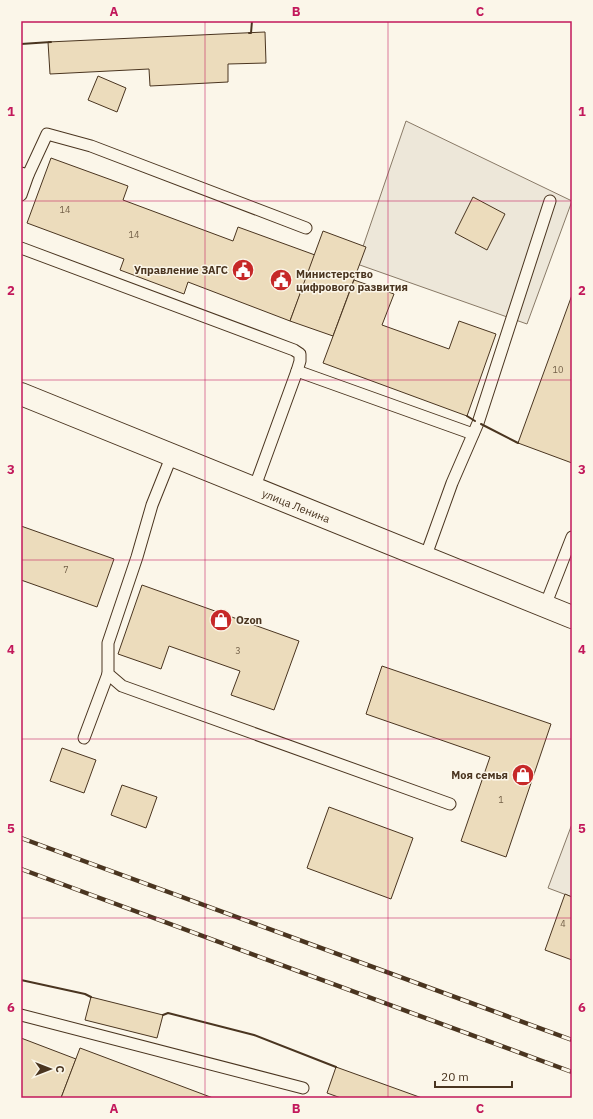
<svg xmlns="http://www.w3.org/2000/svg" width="593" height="1119" font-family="'IBM Plex Sans',sans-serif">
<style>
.parking{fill:#ede7d9;stroke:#887966}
.building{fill:#ecdcbc;stroke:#4a3520}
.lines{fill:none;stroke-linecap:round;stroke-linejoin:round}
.service-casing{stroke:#4a3520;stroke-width:13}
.secondary-casing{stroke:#4a3520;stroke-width:24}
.service{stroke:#fbf6e9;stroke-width:11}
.secondary{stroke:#fbf6e9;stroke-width:22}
.rail-casing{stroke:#4a3520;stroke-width:4.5}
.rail{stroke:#fbf6e9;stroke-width:3;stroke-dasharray:9;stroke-linecap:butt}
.wall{stroke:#4a3520;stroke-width:2}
.grid{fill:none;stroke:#c2185b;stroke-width:1;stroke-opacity:0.55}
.labels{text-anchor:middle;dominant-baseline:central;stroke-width:3;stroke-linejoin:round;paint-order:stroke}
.number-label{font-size:9px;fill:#725f47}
.poi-label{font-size:11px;font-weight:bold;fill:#4a3520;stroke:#fbf6e9;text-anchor:end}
.street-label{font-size:11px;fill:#4a3520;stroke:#fbf6e9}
.neatline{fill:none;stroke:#c2185b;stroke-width:1.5}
.grid-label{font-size:13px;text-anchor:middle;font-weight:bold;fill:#c2185b}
</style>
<rect width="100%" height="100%" fill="#fbf6e9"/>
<g class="parking">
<polygon points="406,121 572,201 527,324 357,264"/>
<polygon points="572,824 572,897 548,888"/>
</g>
<g class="building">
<polygon points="265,32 266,63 228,64 228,82 150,86 149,69 50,74 48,42"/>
<polygon points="98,76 126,88 117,112 88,100"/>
<polygon points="51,158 128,186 123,200 233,241 238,227 315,255 290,321 188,282 184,294 120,270 124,259 27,223"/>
<polygon points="473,197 505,214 487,250 455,233"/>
<polygon points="323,231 366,247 333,336 290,321"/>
<polygon points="354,280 394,294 382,325 449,349 459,321 496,334 467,416 323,363"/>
<polygon points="572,295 572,463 518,443"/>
<polygon points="21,526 114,559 97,607 21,580"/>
<polygon points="142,585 299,641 274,710 231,695 240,671 169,646 161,669 118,654"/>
<polygon points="382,666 551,724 506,857 461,841 490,757 366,714"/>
<polygon points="62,748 96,760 84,793 50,781"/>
<polygon points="122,785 157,797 146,828 111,815"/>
<polygon points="329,807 413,838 391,899 307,868"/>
<polygon points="565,894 572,897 572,960 545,950"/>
<polygon points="91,997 163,1015 157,1038 85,1020"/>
<polygon points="21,1038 76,1059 61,1098 21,1098"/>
<polygon points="80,1048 213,1098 61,1098"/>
<polygon points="336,1067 422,1098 341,1098 327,1093"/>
</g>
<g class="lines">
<g class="service-casing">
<g id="service">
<polyline points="21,173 28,175 21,195"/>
<polyline points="28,175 47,134 91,146 306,228"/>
<polyline points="21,248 294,350 300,354 300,361 297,371 254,489"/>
<polyline points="297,371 473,434"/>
<polyline points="172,455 152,505 137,557 108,643 108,674 122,686 450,804"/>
<polyline points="425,558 452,483 478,423 550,201"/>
<polyline points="545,606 572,537"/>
<polyline points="84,738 108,674"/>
<polyline points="21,1015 303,1088"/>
</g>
</g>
<g class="secondary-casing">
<polyline id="secondary" points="21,394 572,617"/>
</g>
<use href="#service" class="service"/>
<use href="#secondary" class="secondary"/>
<g class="rail-casing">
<g id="rail">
<polyline points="21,838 572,1040"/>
<polyline points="21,869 572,1072"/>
</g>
</g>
<use href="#rail" class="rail"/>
<g class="wall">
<polyline points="249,33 251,33 252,21"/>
<polyline points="21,44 51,42"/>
<polyline points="467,416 475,421"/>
<polyline points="481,424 518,443"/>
<polyline points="21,980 85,994 91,997"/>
<polyline points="163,1015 168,1013 254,1035 336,1067"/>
</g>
</g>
<path class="grid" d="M205,21V1098M388,21V1098M21,201H572M21,380H572M21,560H572M21,739H572M21,918H572"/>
<defs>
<g id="civic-disc" transform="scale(1.15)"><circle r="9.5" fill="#c62828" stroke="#fbf6e9"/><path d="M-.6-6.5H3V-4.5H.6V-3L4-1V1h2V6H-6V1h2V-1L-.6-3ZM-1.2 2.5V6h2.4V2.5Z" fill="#fff"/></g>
<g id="shop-disc" transform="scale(1.15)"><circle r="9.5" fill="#c62828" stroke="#fbf6e9"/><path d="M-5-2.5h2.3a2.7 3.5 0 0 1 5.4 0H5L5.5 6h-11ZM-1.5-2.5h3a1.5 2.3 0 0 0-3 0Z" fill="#fff"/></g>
</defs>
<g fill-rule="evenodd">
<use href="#civic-disc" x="243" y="270"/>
<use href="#civic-disc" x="281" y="280"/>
<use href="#shop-disc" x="221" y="620"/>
<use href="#shop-disc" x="523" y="775"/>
</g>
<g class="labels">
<g class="number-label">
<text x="65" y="209">14</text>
<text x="134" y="234">14</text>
<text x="558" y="369">10</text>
<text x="66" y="569">7</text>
<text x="238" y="650">3</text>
<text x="501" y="799">1</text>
<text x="563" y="923">4</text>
</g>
<g class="poi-label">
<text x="228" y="270">Управление ЗАГС</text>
<text x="296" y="274" text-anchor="start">Министерство<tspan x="296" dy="13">цифрового развития</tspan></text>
<text x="236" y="620" text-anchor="start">Ozon</text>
<text x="508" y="775">Моя семья</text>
</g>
<g class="street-label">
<text transform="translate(296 506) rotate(22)">улица Ленина</text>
</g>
</g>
<rect width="593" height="1119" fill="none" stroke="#fbf6e9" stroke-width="44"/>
<g transform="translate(50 1069) rotate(90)" stroke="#fbf6e9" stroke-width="3" paint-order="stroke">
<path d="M0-3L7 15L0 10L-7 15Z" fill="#4a3520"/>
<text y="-6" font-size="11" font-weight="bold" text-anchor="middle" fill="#4a3520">С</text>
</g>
<path d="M435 1081v6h77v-6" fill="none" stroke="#4a3520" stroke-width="2"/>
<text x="441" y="1081" font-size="12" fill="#4a3520" stroke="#fbf6e9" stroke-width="3" paint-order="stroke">20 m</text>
<rect x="22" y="22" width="549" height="1075" class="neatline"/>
<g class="grid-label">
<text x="114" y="16">A</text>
<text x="296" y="16">B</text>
<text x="480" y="16">C</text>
<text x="11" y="116">1</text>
<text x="582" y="116">1</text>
<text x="11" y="295">2</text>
<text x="582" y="295">2</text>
<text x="11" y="474">3</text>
<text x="582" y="474">3</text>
<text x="11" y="654">4</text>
<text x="582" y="654">4</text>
<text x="11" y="833">5</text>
<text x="582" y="833">5</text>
<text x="11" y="1012">6</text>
<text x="582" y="1012">6</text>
<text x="114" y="1113">A</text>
<text x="296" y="1113">B</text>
<text x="480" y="1113">C</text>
</g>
</svg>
